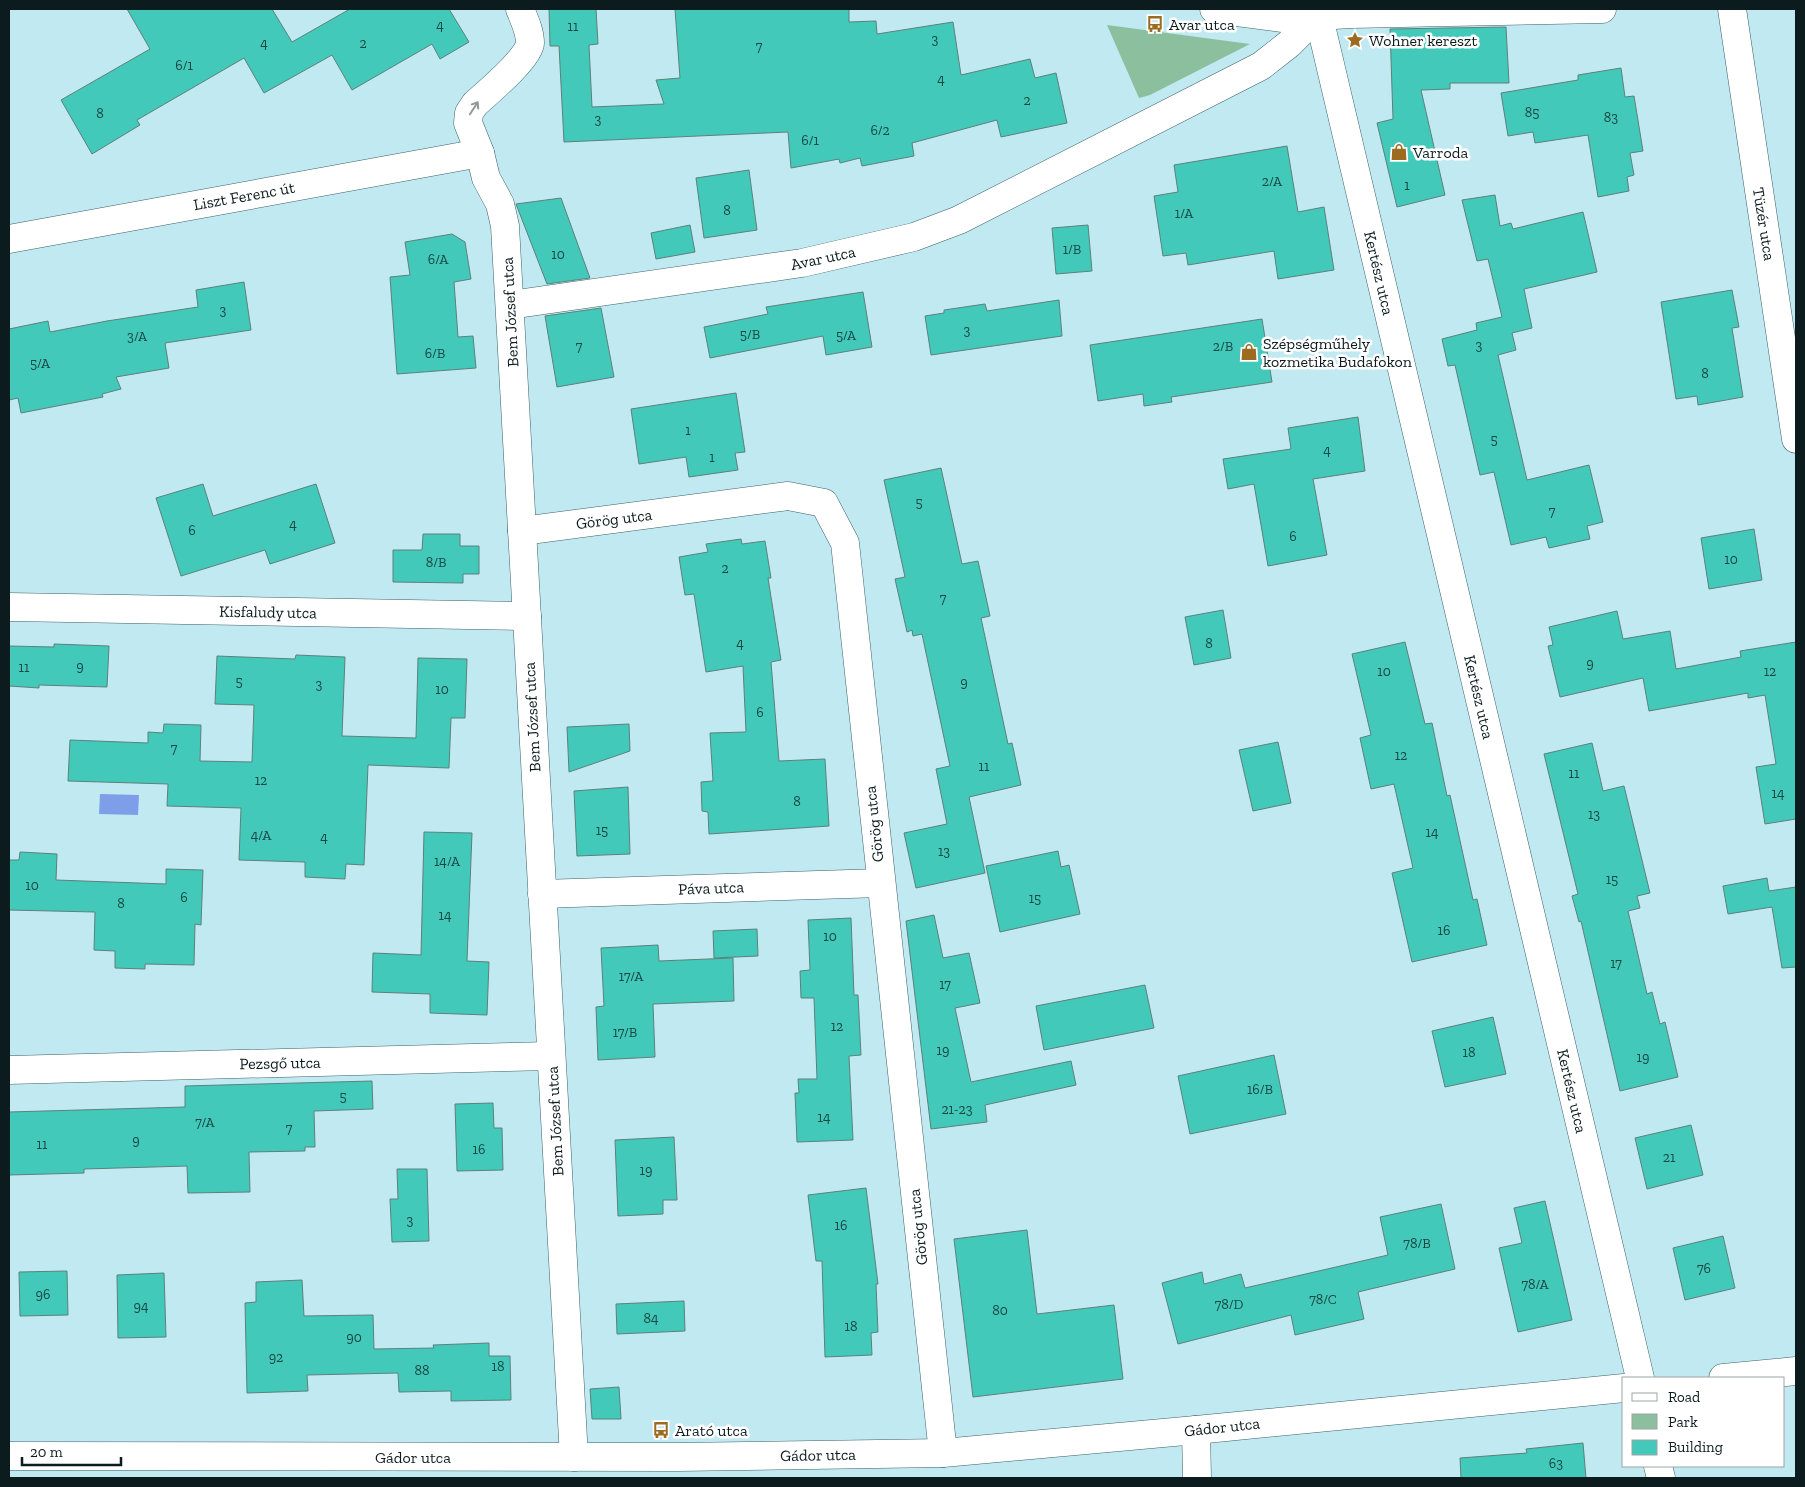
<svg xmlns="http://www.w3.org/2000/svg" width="1805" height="1487" font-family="'Zilla Slab',serif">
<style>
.green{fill:#8bbf9e}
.water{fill:#7f9eea}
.building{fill:#42c9b9;stroke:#5c817b}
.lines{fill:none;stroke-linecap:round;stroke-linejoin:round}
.minor-casing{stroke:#3c6168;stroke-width:29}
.minor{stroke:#fff;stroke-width:28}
.oneway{stroke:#92989a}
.labels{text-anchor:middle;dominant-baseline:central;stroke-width:5;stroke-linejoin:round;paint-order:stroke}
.number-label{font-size:14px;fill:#1a4645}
.poi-label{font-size:16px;fill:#0c1b1e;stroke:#fff;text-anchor:start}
.street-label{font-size:16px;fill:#0c1b1e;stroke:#fff}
</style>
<rect width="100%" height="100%" fill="#c1e9f1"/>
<polygon class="green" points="1107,25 1250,44 1150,95 1139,98"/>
<polygon class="water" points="100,794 139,795 138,815 99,814"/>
<g class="building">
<polygon points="127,9 272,9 292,42 350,9 449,9 469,42 440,59 432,44 352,90 332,55 264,93 244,58 137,120 140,125 92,154 61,100 150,49"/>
<polygon points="549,9 596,9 598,44 589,45 592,107 664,104 656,80 680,78 675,9 849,9 849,22 876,21 877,34 953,22 961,75 1030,59 1035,78 1056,73 1067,123 1001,137 997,120 912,143 914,156 862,166 860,158 840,163 839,159 791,168 788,132 564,142 559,46 550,46"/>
<polygon points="1506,27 1509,83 1450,83 1450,89 1421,90 1445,195 1397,207 1377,123 1393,119 1390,29"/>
<polygon points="1621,68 1625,97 1634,96 1643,151 1630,153 1634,175 1627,177 1629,191 1598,197 1588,135 1535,143 1533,132 1508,136 1501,93 1578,80 1578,75"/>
<polygon points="1287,146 1298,212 1324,207 1334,270 1278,279 1274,251 1188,265 1186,253 1163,256 1154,196 1178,192 1174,165"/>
<polygon points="749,170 757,230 704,238 696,178"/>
<polygon points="1495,195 1500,226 1511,223 1513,229 1583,212 1597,272 1524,289 1532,328 1512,333 1516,350 1498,355 1527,480 1589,465 1603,522 1587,526 1590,539 1549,548 1546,537 1511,545 1494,472 1480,475 1455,365 1448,366 1442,339 1477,330 1476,323 1502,317 1488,259 1477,261 1462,200"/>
<polygon points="561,198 590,278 547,284 516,204"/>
<polygon points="690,225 695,252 656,259 651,233"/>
<polygon points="1088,225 1092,271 1056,274 1052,228"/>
<polygon points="452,234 465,242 471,279 454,282 458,337 473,336 476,368 397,374 390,277 410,275 405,242"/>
<polygon points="244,282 251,330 165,343 169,368 116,377 121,389 102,394 103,397 21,413 18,398 9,400 9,329 48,321 50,332 107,321 198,307 196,290"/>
<polygon points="1732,290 1739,327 1732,328 1743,397 1698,405 1697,396 1676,399 1661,302"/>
<polygon points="863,292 872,347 826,355 823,336 710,358 704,327 768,314 766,307"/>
<polygon points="1059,300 1062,336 931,355 925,316 944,313 944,310 985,304 987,311"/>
<polygon points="601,308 614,377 557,387 545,316"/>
<polygon points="1262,319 1272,382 1171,397 1172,402 1144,406 1143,394 1098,401 1090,345"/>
<polygon points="736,393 745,452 735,453 738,470 689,477 686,457 639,464 631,409"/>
<polygon points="1358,417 1365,471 1313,479 1327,555 1268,566 1254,484 1228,489 1223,459 1291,449 1288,428"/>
<polygon points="941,468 962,564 978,561 990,616 981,618 1008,744 1012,743 1021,785 969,797 985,873 916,888 904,833 947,824 936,769 950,766 922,634 913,636 912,630 907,632 895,579 905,577 884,480"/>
<polygon points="203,484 213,516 316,484 335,543 270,564 265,550 181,576 156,498"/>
<polygon points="1754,529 1762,580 1709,589 1701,538"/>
<polygon points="423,534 460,534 460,546 479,546 479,574 463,574 463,583 393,582 393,550 422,550"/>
<polygon points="741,539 742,544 765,541 771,578 768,578 781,660 771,662 779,761 825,759 829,826 709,834 708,812 702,811 701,782 713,781 710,733 746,732 743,666 706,672 694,594 685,595 679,557 708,552 706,544"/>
<polygon points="1223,610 1231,658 1194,665 1185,617"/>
<polygon points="1617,611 1623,639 1670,631 1676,669 1741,657 1740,651 1796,642 1796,819 1765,824 1756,767 1776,764 1765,695 1748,698 1748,693 1649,711 1643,678 1560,697 1548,646 1553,645 1549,627"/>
<polygon points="1405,642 1425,724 1432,723 1447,796 1450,795 1473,900 1477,899 1487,945 1412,962 1392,873 1413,868 1394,784 1371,789 1360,738 1371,735 1352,654"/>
<polygon points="54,644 109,646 107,687 39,685 39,688 9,686 9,646 54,647"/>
<polygon points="296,655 345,657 342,736 416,738 418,658 467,659 465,718 451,718 449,768 368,765 364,865 346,864 345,879 305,877 305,862 239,860 241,808 167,806 168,784 68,781 70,740 148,743 148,732 163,733 164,724 201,725 200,761 252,762 254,705 215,704 217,656 295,659"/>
<polygon points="629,724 630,751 569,772 567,727"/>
<polygon points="1278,742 1291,803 1253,811 1239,750"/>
<polygon points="1592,743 1603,791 1624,786 1650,893 1637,896 1640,908 1628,911 1647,994 1652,992 1660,1024 1665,1022 1678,1077 1620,1091 1581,921 1579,922 1572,896 1578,894 1544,754"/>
<polygon points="628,787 630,854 577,856 574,791"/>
<polygon points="424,832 472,833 467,961 489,962 487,1015 430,1013 430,994 372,992 373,953 421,955"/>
<polygon points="1058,851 1061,867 1069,865 1080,914 1000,932 986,866"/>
<polygon points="20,852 57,854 56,880 166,884 166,869 203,870 201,925 195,924 194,965 145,964 145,969 115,968 115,951 94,950 95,912 9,910 9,860 19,860"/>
<polygon points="1767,878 1769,891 1796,887 1796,967 1782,968 1772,907 1728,914 1723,886"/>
<polygon points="934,915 943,958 969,953 980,1003 955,1008 971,1082 1071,1061 1076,1085 985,1105 987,1122 931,1129 906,921"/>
<polygon points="851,918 854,995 858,995 861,1055 849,1056 853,1140 797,1142 795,1093 799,1093 798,1079 817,1079 814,998 801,998 800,971 810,970 808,920"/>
<polygon points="757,929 758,956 714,958 713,931"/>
<polygon points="658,945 659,961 733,958 734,1001 653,1004 655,1057 598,1060 596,1007 604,1006 601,948"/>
<polygon points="1145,985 1154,1028 1044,1050 1036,1006"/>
<polygon points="1493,1017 1506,1074 1445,1087 1432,1031"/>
<polygon points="1274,1055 1286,1114 1190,1134 1178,1076"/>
<polygon points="372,1081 373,1109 314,1111 315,1147 305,1147 305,1151 249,1152 250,1192 188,1193 187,1166 84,1169 84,1173 9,1175 9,1112 185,1107 185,1086"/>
<polygon points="493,1103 494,1128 502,1128 503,1170 457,1171 455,1104"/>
<polygon points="1691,1125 1703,1175 1647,1189 1635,1138"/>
<polygon points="674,1137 677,1200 663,1200 663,1214 618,1216 615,1140"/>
<polygon points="397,1169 427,1169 429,1241 392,1242 390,1199 398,1199"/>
<polygon points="866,1188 878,1284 876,1284 878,1332 871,1333 872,1355 825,1357 822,1261 816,1261 808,1195"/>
<polygon points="1545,1201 1572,1320 1518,1332 1499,1248 1522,1243 1514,1208"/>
<polygon points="1441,1204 1455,1269 1358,1292 1364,1319 1295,1335 1291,1315 1178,1344 1162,1283 1202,1272 1204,1284 1241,1274 1245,1288 1388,1255 1380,1217"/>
<polygon points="1027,1230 1037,1314 1114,1305 1123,1379 973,1397 954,1239"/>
<polygon points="1723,1236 1735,1288 1685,1300 1673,1248"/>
<polygon points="67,1271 68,1315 20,1316 19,1272"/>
<polygon points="164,1273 166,1337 118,1338 117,1275"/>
<polygon points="302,1280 304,1316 373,1315 374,1349 434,1348 433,1345 489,1343 489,1356 510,1356 511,1400 451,1401 451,1391 399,1392 398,1373 307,1375 308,1391 247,1393 245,1303 256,1302 256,1282"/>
<polygon points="684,1301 685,1331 617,1334 616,1304"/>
<polygon points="619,1387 621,1419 592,1419 590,1389"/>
<polygon points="1583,1443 1586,1478 1461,1478 1460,1458 1527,1453 1526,1449"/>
</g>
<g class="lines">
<g class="minor-casing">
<g id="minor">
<path d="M520,9C524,19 530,31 530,43C530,57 487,93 475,104L469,113L468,123L480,153L486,178L500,204L505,226L574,1457"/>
<polyline points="1214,9 1283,18 1351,14 1602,9"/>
<polyline points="1317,9 1640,1378"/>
<polyline points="1732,9 1796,439"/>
<polyline points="9,239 480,153"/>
<polyline points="510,305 802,263 914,237 959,220 1261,66 1289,44 1318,15"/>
<polyline points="522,531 788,496 824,503 845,543 943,1453"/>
<polyline points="9,607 527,616"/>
<polyline points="542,894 881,883"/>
<polyline points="9,1070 551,1056"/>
<polyline points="1723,1378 1796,1371"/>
<polyline points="1196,1430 1197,1478"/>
<polyline points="9,1456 678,1457 943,1453 1196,1430 1624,1388"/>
<polyline points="1658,1466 1661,1478"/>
</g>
</g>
<use href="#minor" class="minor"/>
</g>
<defs><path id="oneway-shaft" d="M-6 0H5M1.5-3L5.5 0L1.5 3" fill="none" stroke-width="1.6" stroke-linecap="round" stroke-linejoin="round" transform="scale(1.25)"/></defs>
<use class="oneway" href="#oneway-shaft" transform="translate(474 108) rotate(-57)"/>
<defs>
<g id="bus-bare" transform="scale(1.35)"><path d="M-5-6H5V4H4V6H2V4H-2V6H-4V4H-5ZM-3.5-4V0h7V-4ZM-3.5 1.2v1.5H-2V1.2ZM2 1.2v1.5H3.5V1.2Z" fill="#9d6b1f" stroke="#fff" stroke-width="2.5" paint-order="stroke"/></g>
<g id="sight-bare" transform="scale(1.35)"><path d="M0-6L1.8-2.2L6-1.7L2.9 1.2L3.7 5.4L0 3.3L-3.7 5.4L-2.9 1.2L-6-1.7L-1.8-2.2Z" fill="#9d6b1f" stroke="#fff" stroke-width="2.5" paint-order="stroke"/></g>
<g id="shop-bare" transform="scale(1.35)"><path d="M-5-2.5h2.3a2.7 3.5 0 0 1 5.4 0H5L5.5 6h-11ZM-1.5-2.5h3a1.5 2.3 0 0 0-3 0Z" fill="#9d6b1f" stroke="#fff" stroke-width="2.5" paint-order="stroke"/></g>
</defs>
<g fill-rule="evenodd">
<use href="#bus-bare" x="1155" y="24"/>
<use href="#sight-bare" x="1355" y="40"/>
<use href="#shop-bare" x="1399" y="152"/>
<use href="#shop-bare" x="1249" y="352"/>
<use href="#bus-bare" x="661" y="1430"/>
</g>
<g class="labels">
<g class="number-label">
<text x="440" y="25">4</text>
<text x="573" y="26">11</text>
<text x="935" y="39">3</text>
<text x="264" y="43">4</text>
<text x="363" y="43">2</text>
<text x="759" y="46">7</text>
<text x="184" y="65">6/1</text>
<text x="941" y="79">4</text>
<text x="1027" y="100">2</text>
<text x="1532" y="112">85</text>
<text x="100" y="113">8</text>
<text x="1611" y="117">83</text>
<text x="598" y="119">3</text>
<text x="880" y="130">6/2</text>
<text x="810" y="140">6/1</text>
<text x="1272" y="181">2/A</text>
<text x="1407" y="185">1</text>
<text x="727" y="210">8</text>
<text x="1184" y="213">1/A</text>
<text x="1072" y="249">1/B</text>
<text x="558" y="254">10</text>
<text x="438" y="259">6/A</text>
<text x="223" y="310">3</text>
<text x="967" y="330">3</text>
<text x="750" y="334">5/B</text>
<text x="846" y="335">5/A</text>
<text x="137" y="336">3/A</text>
<text x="1479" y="345">3</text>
<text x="579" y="346">7</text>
<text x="1223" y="346">2/B</text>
<text x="435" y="353">6/B</text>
<text x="40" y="363">5/A</text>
<text x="1705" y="373">8</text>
<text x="688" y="430">1</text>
<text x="1494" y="439">5</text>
<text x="1327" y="450">4</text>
<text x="712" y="457">1</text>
<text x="919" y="502">5</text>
<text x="1552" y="511">7</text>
<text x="293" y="524">4</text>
<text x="192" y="530">6</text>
<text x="1293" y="536">6</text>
<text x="1731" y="559">10</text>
<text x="436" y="562">8/B</text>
<text x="725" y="568">2</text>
<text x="943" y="598">7</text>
<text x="740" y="643">4</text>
<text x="1209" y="643">8</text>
<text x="1590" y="663">9</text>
<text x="80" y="666">9</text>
<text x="24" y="667">11</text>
<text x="1384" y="671">10</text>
<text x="1770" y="671">12</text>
<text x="239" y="681">5</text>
<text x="964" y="682">9</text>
<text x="319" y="684">3</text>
<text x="442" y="689">10</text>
<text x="760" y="712">6</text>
<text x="174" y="748">7</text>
<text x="1401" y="755">12</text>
<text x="984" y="766">11</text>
<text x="1574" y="773">11</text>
<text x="261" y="780">12</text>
<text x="1778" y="793">14</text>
<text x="797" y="801">8</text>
<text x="1594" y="814">13</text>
<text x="602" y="830">15</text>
<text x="1432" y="832">14</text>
<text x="261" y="835">4/A</text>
<text x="324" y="837">4</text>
<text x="944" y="851">13</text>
<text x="447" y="861">14/A</text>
<text x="1612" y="879">15</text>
<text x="32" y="885">10</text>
<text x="184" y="897">6</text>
<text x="1035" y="898">15</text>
<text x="121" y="903">8</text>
<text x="445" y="915">14</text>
<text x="1444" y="930">16</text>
<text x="830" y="936">10</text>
<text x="1616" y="963">17</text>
<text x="631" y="976">17/A</text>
<text x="945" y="984">17</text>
<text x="837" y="1026">12</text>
<text x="625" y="1032">17/B</text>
<text x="943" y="1050">19</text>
<text x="1469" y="1052">18</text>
<text x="1643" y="1057">19</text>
<text x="1260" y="1089">16/B</text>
<text x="343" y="1096">5</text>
<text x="957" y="1109">21-23</text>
<text x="824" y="1117">14</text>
<text x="205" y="1122">7/A</text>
<text x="289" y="1128">7</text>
<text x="136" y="1140">9</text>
<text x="42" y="1144">11</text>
<text x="479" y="1149">16</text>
<text x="1669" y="1157">21</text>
<text x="646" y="1170">19</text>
<text x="410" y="1220">3</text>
<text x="841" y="1225">16</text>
<text x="1417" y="1243">78/B</text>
<text x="1704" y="1268">76</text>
<text x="1535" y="1284">78/A</text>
<text x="43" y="1294">96</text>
<text x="1323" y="1299">78/C</text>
<text x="1229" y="1304">78/D</text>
<text x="141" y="1306">94</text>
<text x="1000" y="1310">80</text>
<text x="651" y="1318">84</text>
<text x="851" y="1326">18</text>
<text x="354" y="1337">90</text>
<text x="276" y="1357">92</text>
<text x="498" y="1366">18</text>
<text x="422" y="1370">88</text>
<text x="1556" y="1463">63</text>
</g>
<g class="poi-label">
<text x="1169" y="24">Avar utca</text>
<text x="1369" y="40">Wohner kereszt</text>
<text x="1413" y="152">Varroda</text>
<text x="1263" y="343">Szépségműhely<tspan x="1263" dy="18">kozmetika Budafokon</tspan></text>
<text x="675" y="1430">Arató utca</text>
</g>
<g class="street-label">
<text transform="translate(244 196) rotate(-10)">Liszt Ferenc út</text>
<text transform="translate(1764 224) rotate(81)">Tüzér utca</text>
<text transform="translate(823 258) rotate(-12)">Avar utca</text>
<text transform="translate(1379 273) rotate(77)">Kertész utca</text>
<text transform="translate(510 312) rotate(-93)">Bem József utca</text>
<text transform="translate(614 519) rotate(-7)">Görög utca</text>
<text transform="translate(268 612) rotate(1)">Kisfaludy utca</text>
<text transform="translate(1479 697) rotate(77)">Kertész utca</text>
<text transform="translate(532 717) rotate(-93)">Bem József utca</text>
<text transform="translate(874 824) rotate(-96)">Görög utca</text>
<text transform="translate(711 888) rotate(-2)">Páva utca</text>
<text transform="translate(280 1063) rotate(-1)">Pezsgő utca</text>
<text transform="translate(1572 1091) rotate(77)">Kertész utca</text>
<text transform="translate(555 1121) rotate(-93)">Bem József utca</text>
<text transform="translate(918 1227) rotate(-96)">Görög utca</text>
<text transform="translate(1222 1427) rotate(-6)">Gádor utca</text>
<text transform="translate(818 1455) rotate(-1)">Gádor utca</text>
<text x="413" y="1457">Gádor utca</text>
</g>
</g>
<rect width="1805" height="1487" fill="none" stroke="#0c1b1e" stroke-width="20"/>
<rect x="1622" y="1377" width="162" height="90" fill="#ffffff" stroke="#9ea4a5"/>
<rect x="1632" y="1393" width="25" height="8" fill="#ffffff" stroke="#9ea4a5"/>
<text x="1668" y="1402" font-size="15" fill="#0c1b1e">Road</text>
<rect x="1632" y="1414" width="25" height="15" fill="#8bbf9e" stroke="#9ea4a5"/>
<text x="1668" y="1427" font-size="15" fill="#0c1b1e">Park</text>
<rect x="1632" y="1440" width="25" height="15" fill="#42c9b9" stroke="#9ea4a5"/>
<text x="1668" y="1452" font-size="15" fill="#0c1b1e">Building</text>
<path d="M22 1457v8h99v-8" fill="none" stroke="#0c1b1e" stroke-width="2.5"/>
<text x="30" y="1457" font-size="15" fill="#0c1b1e" stroke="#ffffff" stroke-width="4" paint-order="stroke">20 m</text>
</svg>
